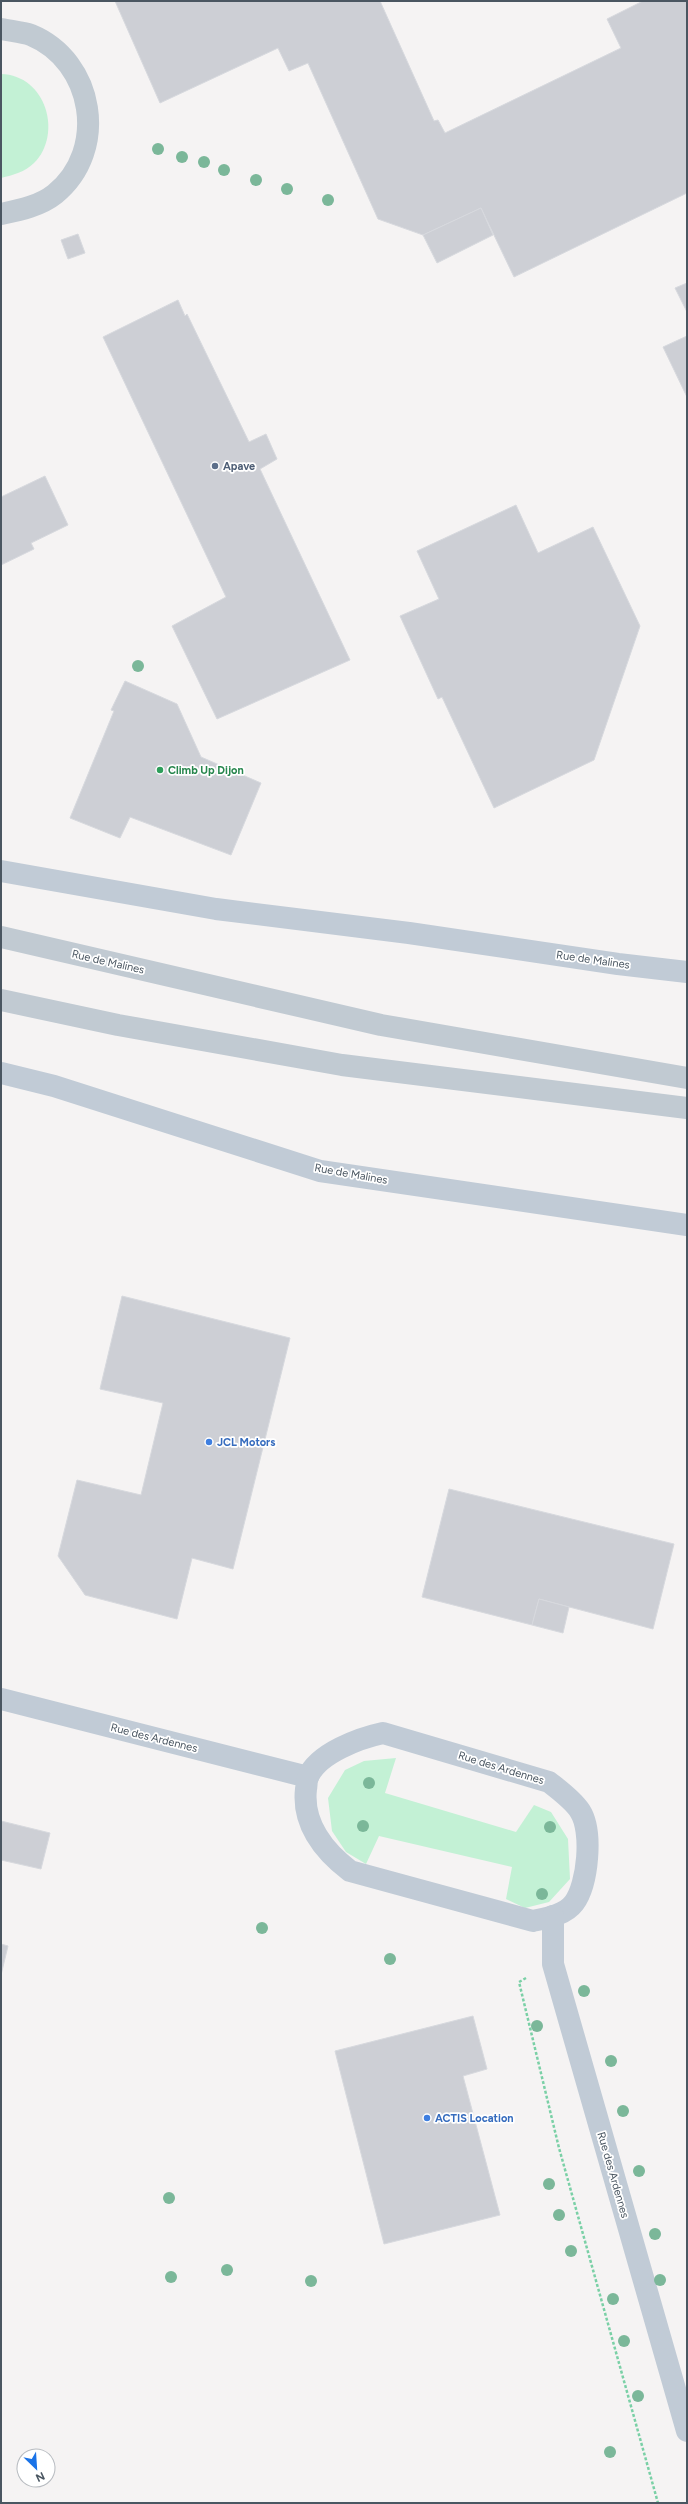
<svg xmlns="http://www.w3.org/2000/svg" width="688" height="2504" font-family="Figtree,sans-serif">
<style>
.green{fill:#c3f1d5}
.building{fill:#cdcfd5;stroke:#d7d9de}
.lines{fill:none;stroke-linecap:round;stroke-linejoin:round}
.path{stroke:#7ad0a6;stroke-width:2.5;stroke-dasharray:3 2;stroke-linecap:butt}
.minor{stroke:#c1cad2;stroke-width:22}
.tertiary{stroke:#c1cad2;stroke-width:22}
.secondary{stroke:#c1cbd6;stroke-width:22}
.tree{fill:#7bb799}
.service-dot{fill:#5c6f8a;stroke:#fff;stroke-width:1.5}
.leisure-dot{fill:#2e9e5b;stroke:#fff;stroke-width:1.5}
.shop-dot{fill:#3f7fe0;stroke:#fff;stroke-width:1.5}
.labels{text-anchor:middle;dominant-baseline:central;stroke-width:3.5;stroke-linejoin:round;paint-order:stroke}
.service-label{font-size:11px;font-weight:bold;fill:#4e5e75;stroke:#fff;text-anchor:start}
.leisure-label{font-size:11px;font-weight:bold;fill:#27864d;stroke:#fff;text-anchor:start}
.street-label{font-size:11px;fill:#4a5661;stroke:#fff}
.shop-label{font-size:11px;font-weight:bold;fill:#366cbe;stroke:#fff;text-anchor:start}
</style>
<rect width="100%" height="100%" fill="#f5f3f3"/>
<g class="green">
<path d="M1,74C46,75 63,134 34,163C25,172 13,175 1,178Z"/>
<polygon points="396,1758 385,1793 516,1832 534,1805 551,1812 568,1839 570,1879 549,1902 525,1908 506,1899 512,1867 379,1836 366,1864 346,1852 332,1831 328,1798 345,1770 364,1761"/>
</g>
<g class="building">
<polygon points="115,1 380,1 434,121 438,120 445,133 621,48 607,19 643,1 687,1 687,193 514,277 481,208 423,235 378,219 308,63 289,71 278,48 160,103"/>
<polygon points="481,208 493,235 437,263 423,235"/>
<polygon points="78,234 85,253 68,259 61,240"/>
<polygon points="687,283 687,312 675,288"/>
<polygon points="178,300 185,316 187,314 249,442 266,434 277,459 260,469 350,660 217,719 172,626 226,597 103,337"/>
<polygon points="687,336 687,397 663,347"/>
<polygon points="45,476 68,525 31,543 34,549 1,565 1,497"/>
<polygon points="516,505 538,553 593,527 640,626 594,760 494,808 442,697 438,699 400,616 439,599 417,551"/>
<polygon points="125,681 177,704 201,757 261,783 231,855 130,817 120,838 70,818 114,711 111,710"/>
<polygon points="122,1296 290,1338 233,1569 192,1558 177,1619 85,1595 58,1556 77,1480 141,1495 163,1403 100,1389"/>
<polygon points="449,1489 674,1544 653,1629 539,1599 532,1625 422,1597"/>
<polygon points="539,1599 569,1607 563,1633 532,1625"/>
<polygon points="1,1821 50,1833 41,1869 1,1860"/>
<polygon points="1,1944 8,1946 1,1975"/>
<polygon points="473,2016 487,2069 463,2076 500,2215 384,2244 335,2051"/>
</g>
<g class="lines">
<polyline class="path" points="526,1978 519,1982 559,2148 658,2503"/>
<path class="minor" d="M1,29C10,31 22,32 31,35C94,61 109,150 55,194C40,206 20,210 1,214"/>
<g class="tertiary">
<polyline points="1,937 381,1025 687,1078"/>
<polyline points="1,1000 118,1025 342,1065 687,1108"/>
</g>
<g class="secondary">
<polyline points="1,871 216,909 409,933 618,964 687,972"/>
<polyline points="1,1073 54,1086 320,1171 687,1225"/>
<polyline points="1,1699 308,1777"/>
<path d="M383,1733L549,1782C559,1790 573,1800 580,1811C593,1831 588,1884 574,1903C565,1915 547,1918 533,1921L350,1871C324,1851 302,1824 306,1789C307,1786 306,1780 308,1777C318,1753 360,1738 383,1733Z"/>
<polyline points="553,1916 553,1964 687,2431"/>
</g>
</g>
<g class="tree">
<circle cx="158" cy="149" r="6"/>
<circle cx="182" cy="157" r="6"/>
<circle cx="204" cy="162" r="6"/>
<circle cx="224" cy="170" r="6"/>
<circle cx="256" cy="180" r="6"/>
<circle cx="287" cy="189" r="6"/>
<circle cx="328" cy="200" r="6"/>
<circle cx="138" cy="666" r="6"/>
<circle cx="369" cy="1783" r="6"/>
<circle cx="363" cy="1826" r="6"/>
<circle cx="550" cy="1827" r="6"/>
<circle cx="542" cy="1894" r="6"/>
<circle cx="262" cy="1928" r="6"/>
<circle cx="390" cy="1959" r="6"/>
<circle cx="584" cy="1991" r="6"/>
<circle cx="537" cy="2026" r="6"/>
<circle cx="611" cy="2061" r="6"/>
<circle cx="623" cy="2111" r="6"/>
<circle cx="639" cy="2171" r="6"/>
<circle cx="549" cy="2184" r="6"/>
<circle cx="169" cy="2198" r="6"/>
<circle cx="559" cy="2215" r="6"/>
<circle cx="655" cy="2234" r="6"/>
<circle cx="571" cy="2251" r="6"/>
<circle cx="227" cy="2270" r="6"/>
<circle cx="171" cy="2277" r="6"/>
<circle cx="660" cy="2280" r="6"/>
<circle cx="311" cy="2281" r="6"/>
<circle cx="613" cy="2299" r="6"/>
<circle cx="624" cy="2341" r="6"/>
<circle cx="638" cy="2396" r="6"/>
<circle cx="610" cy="2452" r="6"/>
</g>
<circle class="service-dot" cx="215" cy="466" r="4"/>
<circle class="leisure-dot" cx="160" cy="770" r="4"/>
<g class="shop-dot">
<circle cx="209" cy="1442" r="4"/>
<circle cx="427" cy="2118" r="4"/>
</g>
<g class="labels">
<g class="service-label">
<text x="223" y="466">Apave</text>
</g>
<g class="leisure-label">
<text x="168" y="770">Climb Up Dijon</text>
</g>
<g class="street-label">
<text transform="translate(593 960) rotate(8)">Rue de Malines</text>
<text transform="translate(108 962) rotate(13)">Rue de Malines</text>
<text transform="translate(351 1174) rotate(10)">Rue de Malines</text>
<text transform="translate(154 1738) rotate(14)">Rue des Ardennes</text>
<text transform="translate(501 1768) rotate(17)">Rue des Ardennes</text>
<text transform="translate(613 2175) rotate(74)">Rue des Ardennes</text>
</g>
<g class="shop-label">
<text x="217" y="1442">JCL Motors</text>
<text x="435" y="2118">ACTIS Location</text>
</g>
</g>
<rect width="688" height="2504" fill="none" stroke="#4a5661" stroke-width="4"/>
<g transform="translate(36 2468) rotate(155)"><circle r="19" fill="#ffffff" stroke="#b7bbc0"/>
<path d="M0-3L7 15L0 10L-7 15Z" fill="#1a73e8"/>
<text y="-6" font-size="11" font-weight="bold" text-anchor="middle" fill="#4a5661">N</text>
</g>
</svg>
